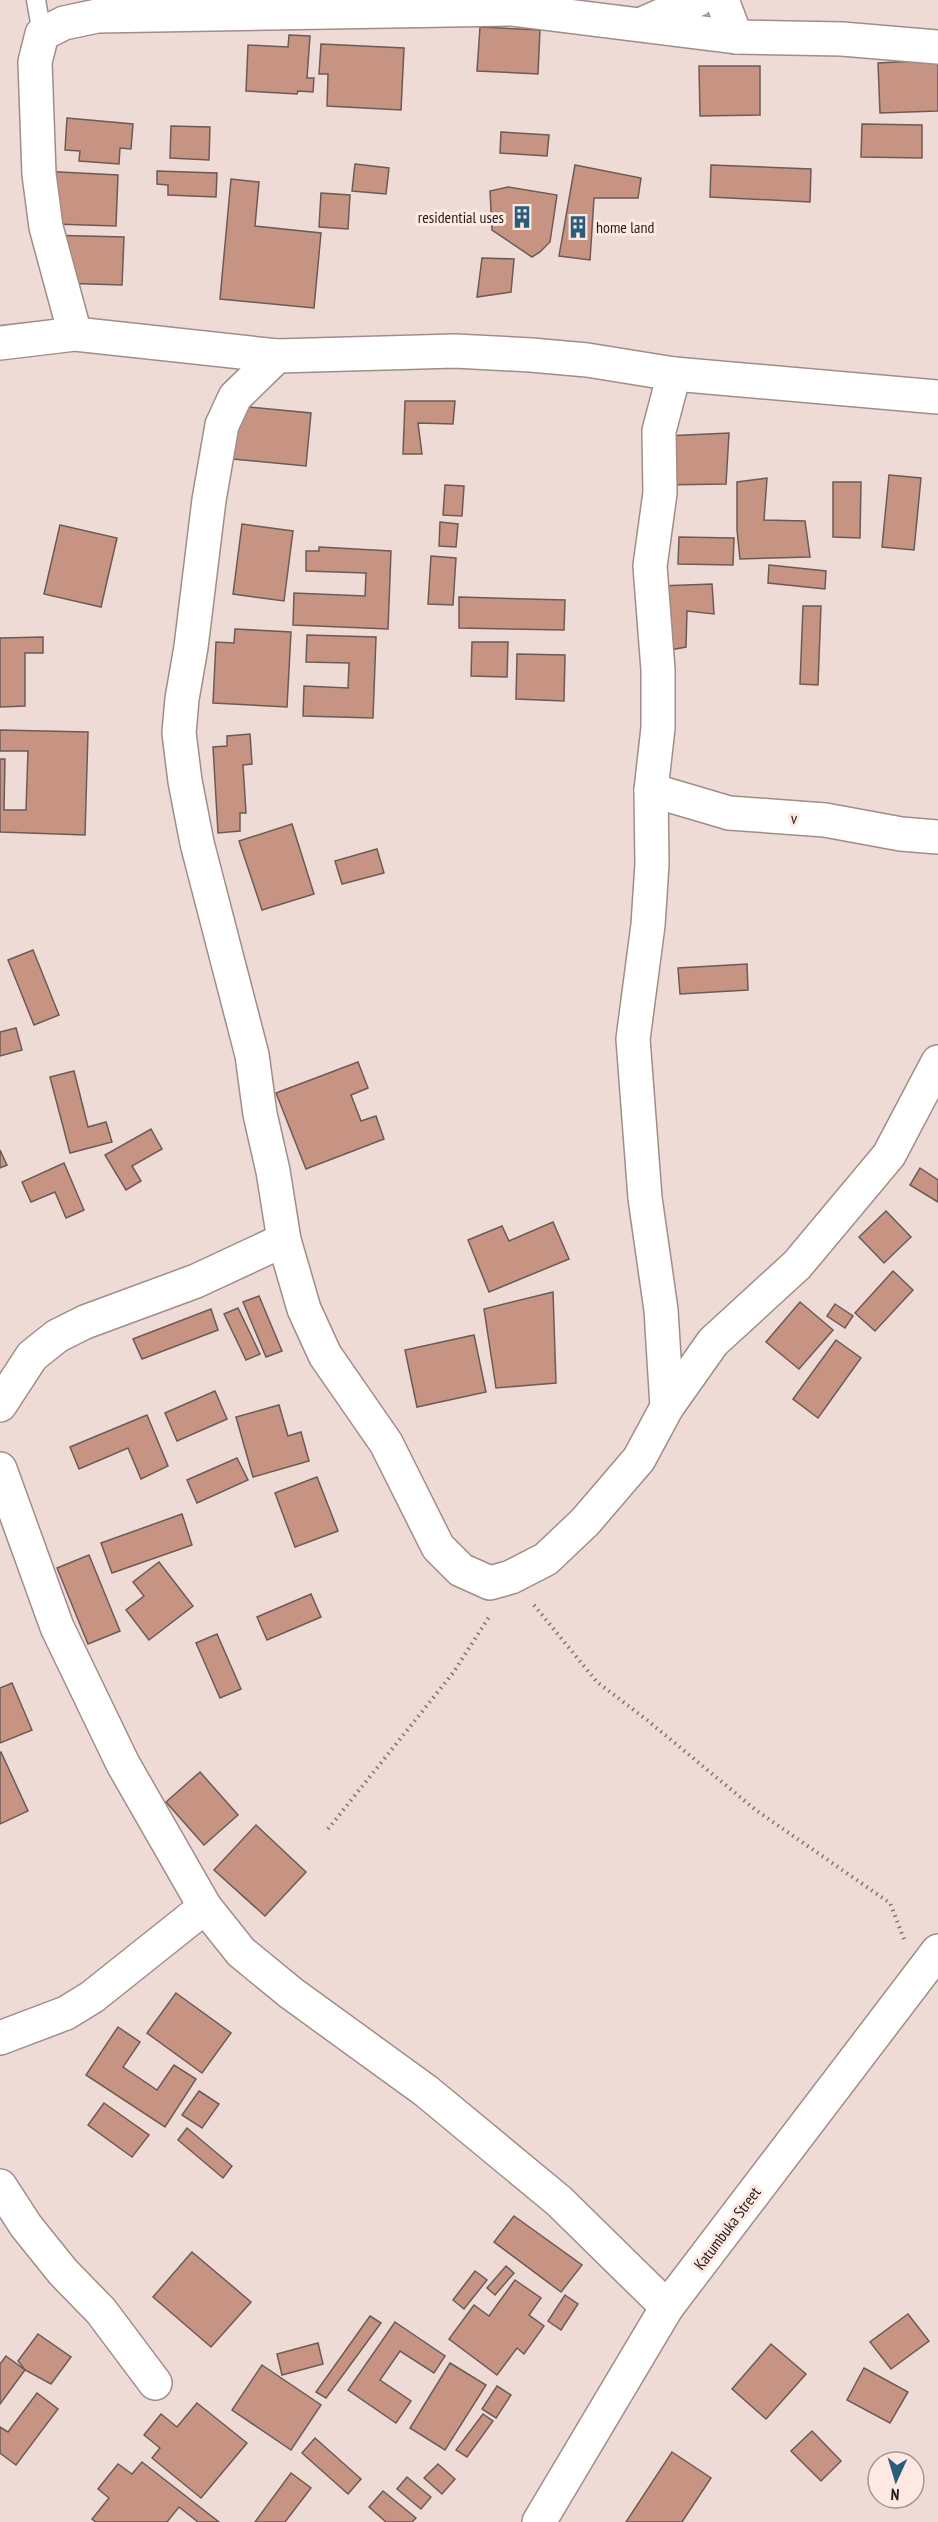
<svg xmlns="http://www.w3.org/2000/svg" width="938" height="2522" font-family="'PT Sans Narrow',sans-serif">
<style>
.building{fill:#c79484;stroke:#6c5b55;stroke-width:1.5}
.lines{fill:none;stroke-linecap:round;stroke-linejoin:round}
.service-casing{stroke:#a08d87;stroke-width:21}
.minor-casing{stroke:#a08d87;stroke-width:36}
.secondary-casing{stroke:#a08d87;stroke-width:36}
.path{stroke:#817471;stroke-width:4;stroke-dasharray:1.5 4.5;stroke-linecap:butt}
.service{stroke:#fff;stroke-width:18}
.minor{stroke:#fff;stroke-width:33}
.secondary{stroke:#fff;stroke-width:33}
.labels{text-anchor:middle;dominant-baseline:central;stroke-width:6;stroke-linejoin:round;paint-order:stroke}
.poi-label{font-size:16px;fill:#251e1c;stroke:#fde8e2;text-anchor:end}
.street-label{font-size:16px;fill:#251e1c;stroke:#fde8e2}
</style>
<rect width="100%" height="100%" fill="#efdbd5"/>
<g class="building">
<polygon points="480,27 540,30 538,74 477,71"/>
<polygon points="289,35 310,36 307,78 314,78 313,92 298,91 297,94 246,91 248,45 288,47"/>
<polygon points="321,44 404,48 401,110 327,106 328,74 319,74"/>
<polygon points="938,60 938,111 880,113 878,63"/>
<polygon points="699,66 760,66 760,115 700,116"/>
<polygon points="67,118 133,124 131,149 120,148 119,164 79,161 80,151 65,150"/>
<polygon points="862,124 922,125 922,158 861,157"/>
<polygon points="171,126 210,127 209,160 170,158"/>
<polygon points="501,132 549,135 547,156 500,153"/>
<polygon points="355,164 389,168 386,194 352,191"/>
<polygon points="575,165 641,178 638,198 594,198 590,260 559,256"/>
<polygon points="711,165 811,169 810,202 710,197"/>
<polygon points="40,171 118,175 116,226 53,224"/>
<polygon points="157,171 217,173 216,197 168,195 168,185 157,184"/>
<polygon points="231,179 259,182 255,226 321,233 314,308 220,299"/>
<polygon points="508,187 557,195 550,242 540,252 532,257 492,230 490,191"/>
<polygon points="321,193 350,195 348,229 319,227"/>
<polygon points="45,235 124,237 122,285 57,283"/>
<polygon points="482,258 514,259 511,292 477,297"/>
<polygon points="405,401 455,401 453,424 418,423 422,454 403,454"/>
<polygon points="238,406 311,413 306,466 233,459"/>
<polygon points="729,433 726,484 660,485 665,436"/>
<polygon points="889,475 921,478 914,550 882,547"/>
<polygon points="767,478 764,520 805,521 810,557 740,559 737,530 737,482"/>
<polygon points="833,482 861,482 860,538 833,537"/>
<polygon points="445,485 464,486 462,516 443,515"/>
<polygon points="440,522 458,524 456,547 439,546"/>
<polygon points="242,524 293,531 284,601 233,594"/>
<polygon points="60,525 117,538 101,607 44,594"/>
<polygon points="679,537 734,538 733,565 678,564"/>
<polygon points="319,547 391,551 388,629 293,625 294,593 365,596 366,573 306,571 306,551 319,551"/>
<polygon points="431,556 456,558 453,605 428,604"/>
<polygon points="769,565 826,571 825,589 768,583"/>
<polygon points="712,584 714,614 687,611 686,647 664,651 659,586"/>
<polygon points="459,597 565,600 564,630 459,628"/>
<polygon points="803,606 821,606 818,685 800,684"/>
<polygon points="235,629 291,632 287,707 213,703 216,642 234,643"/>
<polygon points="307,635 376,637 373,718 303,716 304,686 348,688 349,663 306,662"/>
<polygon points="43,637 43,653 25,653 25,706 0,707 0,638"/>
<polygon points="472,642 508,642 507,677 471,676"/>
<polygon points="517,654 565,655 564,701 516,699"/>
<polygon points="0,730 88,732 85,835 0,832 0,759 5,759 4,810 26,810 28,751 0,751"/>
<polygon points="250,734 252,764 243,765 246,813 240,813 240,831 218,833 213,747 227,746 227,736"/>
<polygon points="292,824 314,894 262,910 239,841"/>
<polygon points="377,849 384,873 342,884 335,861"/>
<polygon points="33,950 59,1015 34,1025 8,960"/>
<polygon points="747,964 748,990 680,994 678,968"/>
<polygon points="16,1028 22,1050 0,1056 0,1032"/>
<polygon points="358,1062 368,1088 351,1095 361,1121 376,1116 384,1139 306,1169 276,1093"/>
<polygon points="74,1071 88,1127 106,1122 112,1142 70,1153 50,1077"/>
<polygon points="151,1129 162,1149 132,1166 141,1181 126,1190 105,1155"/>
<polygon points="0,1150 7,1165 0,1168"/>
<polygon points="64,1163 84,1210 66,1218 55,1192 31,1202 22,1182"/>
<polygon points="920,1168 938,1180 938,1202 910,1185"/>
<polygon points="886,1211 911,1237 884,1263 859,1237"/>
<polygon points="553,1222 569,1259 489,1292 468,1240 502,1226 509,1241"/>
<polygon points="893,1271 913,1290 875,1331 855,1313"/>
<polygon points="553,1292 556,1383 496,1388 484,1309"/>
<polygon points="259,1296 282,1351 266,1357 243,1302"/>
<polygon points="800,1302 833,1330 799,1369 766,1342"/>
<polygon points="835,1304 853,1316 845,1328 827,1316"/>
<polygon points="238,1308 260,1354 246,1360 224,1314"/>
<polygon points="211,1309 218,1330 142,1359 133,1339"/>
<polygon points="474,1335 486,1392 417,1407 405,1350"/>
<polygon points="836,1340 861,1358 818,1418 793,1399"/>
<polygon points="215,1391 227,1419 177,1441 165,1413"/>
<polygon points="279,1405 288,1436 301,1432 309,1461 253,1477 236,1417"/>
<polygon points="147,1415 168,1466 141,1479 128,1448 79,1469 70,1447"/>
<polygon points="237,1458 248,1480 197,1503 187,1480"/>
<polygon points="317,1477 338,1531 295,1547 275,1493"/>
<polygon points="182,1514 192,1545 112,1573 101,1543"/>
<polygon points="89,1555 120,1631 88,1644 57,1568"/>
<polygon points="159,1562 193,1606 149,1640 126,1610 144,1596 133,1582"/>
<polygon points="311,1594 321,1617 267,1640 257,1617"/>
<polygon points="217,1634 241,1689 220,1698 196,1643"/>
<polygon points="12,1683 32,1730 0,1743 0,1688"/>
<polygon points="1,1752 28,1811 0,1824 0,1753"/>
<polygon points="200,1772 238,1815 204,1845 166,1802"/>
<polygon points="256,1825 306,1872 265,1916 214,1870"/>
<polygon points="176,1993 231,2033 202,2073 147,2033"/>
<polygon points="118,2027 140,2042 123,2067 157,2090 174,2065 196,2079 165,2127 86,2075"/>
<polygon points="199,2091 219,2104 202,2128 182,2115"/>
<polygon points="104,2103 149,2135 132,2157 88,2125"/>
<polygon points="187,2128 232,2166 223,2178 178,2140"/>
<polygon points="514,2216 582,2265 561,2292 494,2242"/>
<polygon points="192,2252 251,2302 211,2347 153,2297"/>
<polygon points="506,2266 514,2273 495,2295 487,2288"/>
<polygon points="475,2271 487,2280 464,2309 453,2300"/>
<polygon points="515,2280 541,2298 529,2315 544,2326 524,2354 517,2348 497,2375 449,2339 474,2305 489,2316"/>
<polygon points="565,2295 578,2304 561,2330 548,2321"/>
<polygon points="908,2314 929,2341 891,2369 870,2342"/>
<polygon points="370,2316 381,2323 326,2398 316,2392"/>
<polygon points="395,2322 445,2356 434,2373 400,2351 380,2380 411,2401 396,2423 348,2390"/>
<polygon points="38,2334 71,2357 51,2384 25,2370 18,2361"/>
<polygon points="318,2343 323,2364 282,2375 277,2354"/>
<polygon points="771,2344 806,2374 766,2419 732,2389"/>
<polygon points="6,2356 25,2370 0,2404 0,2364"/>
<polygon points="450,2363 486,2385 445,2450 410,2428"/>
<polygon points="262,2365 321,2405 291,2450 232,2410"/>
<polygon points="864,2368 908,2392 890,2423 847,2400"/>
<polygon points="497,2386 511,2395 496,2418 482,2409"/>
<polygon points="37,2393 58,2409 16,2465 0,2453 0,2427 8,2432"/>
<polygon points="197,2403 247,2443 201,2498 152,2458 160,2448 144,2435 161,2414 177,2427"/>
<polygon points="483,2414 493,2421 467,2457 456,2450"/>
<polygon points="812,2431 841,2461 821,2481 791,2451"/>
<polygon points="315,2438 361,2479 348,2494 302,2453"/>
<polygon points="672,2452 711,2478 682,2522 626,2522"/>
<polygon points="142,2462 219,2522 198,2522 179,2507 167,2522 96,2522 92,2519 109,2498 98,2489 118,2464 132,2474"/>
<polygon points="438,2464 455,2479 442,2494 424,2478"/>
<polygon points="291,2473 311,2488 285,2522 255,2522"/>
<polygon points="407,2477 431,2497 421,2509 397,2489"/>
<polygon points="383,2491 416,2518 412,2522 386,2522 369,2507"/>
</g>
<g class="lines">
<g class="service-casing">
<polyline id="service" points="36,0 42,34"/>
</g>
<g class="minor-casing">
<g id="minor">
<polyline points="722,0 736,37"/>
<polyline points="642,24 697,0"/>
<polyline points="75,334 46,227 39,174 35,62 42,34 64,23 97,16 511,9 736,37 842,39 938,47"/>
<polyline points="0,343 75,334 277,356 455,351 531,355 587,360 674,374 938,397"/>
<polyline points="277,356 235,397 222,425 209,500 191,647 182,699 179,733 185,781 197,843 252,1055 260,1114 273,1171 284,1240 304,1309 325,1355 386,1443 438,1547 461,1570 490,1583 511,1577 546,1559 585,1522 639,1459 667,1407 713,1342 797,1265 889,1155 938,1062"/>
<polyline points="651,790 729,813 825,820 901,834 938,837"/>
<polyline points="0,1405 32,1356 57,1336 85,1322 196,1281 284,1240"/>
<polyline points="667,1407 661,1310 645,1198 633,1039 648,925 652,864 651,790 658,728 658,670 650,566 660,493 659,431 674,374"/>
<polyline points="0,1469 57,1627 123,1764 205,1907 241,1952 291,1993 426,2091 559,2201 667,2307"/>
<polyline points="0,2038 66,2013 92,1997 205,1907"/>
<polyline points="0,2186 26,2226 63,2272 101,2311 155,2383"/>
</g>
</g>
<g class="secondary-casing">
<polyline id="secondary" points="539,2522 667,2307 938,1951"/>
</g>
<g class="path">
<polyline points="534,1605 597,1682 647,1720 757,1811 890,1903 904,1939"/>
<polyline points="328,1829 453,1673 489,1617"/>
</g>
<use href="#service" class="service"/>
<use href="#minor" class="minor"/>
<use href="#secondary" class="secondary"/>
</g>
<defs>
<g id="building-bare" transform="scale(1.8)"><path d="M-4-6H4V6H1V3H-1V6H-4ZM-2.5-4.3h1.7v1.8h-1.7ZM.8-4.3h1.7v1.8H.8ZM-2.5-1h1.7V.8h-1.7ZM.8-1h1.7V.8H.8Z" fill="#2a5d7a" stroke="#fde8e2" stroke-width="2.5" paint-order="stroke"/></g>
</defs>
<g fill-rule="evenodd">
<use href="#building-bare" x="522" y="217"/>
<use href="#building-bare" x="578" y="227"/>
</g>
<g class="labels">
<g class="poi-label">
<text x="504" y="217">residential uses</text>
<text x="596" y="227" text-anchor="start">home land</text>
</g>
<g class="street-label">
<text transform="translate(794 818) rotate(4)">v</text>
<text transform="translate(727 2228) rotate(-53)">Katumbuka Street</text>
</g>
</g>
<g transform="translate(896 2480) rotate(184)"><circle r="28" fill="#fde8e2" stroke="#a79793" stroke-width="1.5"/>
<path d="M0-4.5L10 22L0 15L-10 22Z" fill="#2a5d7a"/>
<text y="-9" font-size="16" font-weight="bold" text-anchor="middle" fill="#251e1c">N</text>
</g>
</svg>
